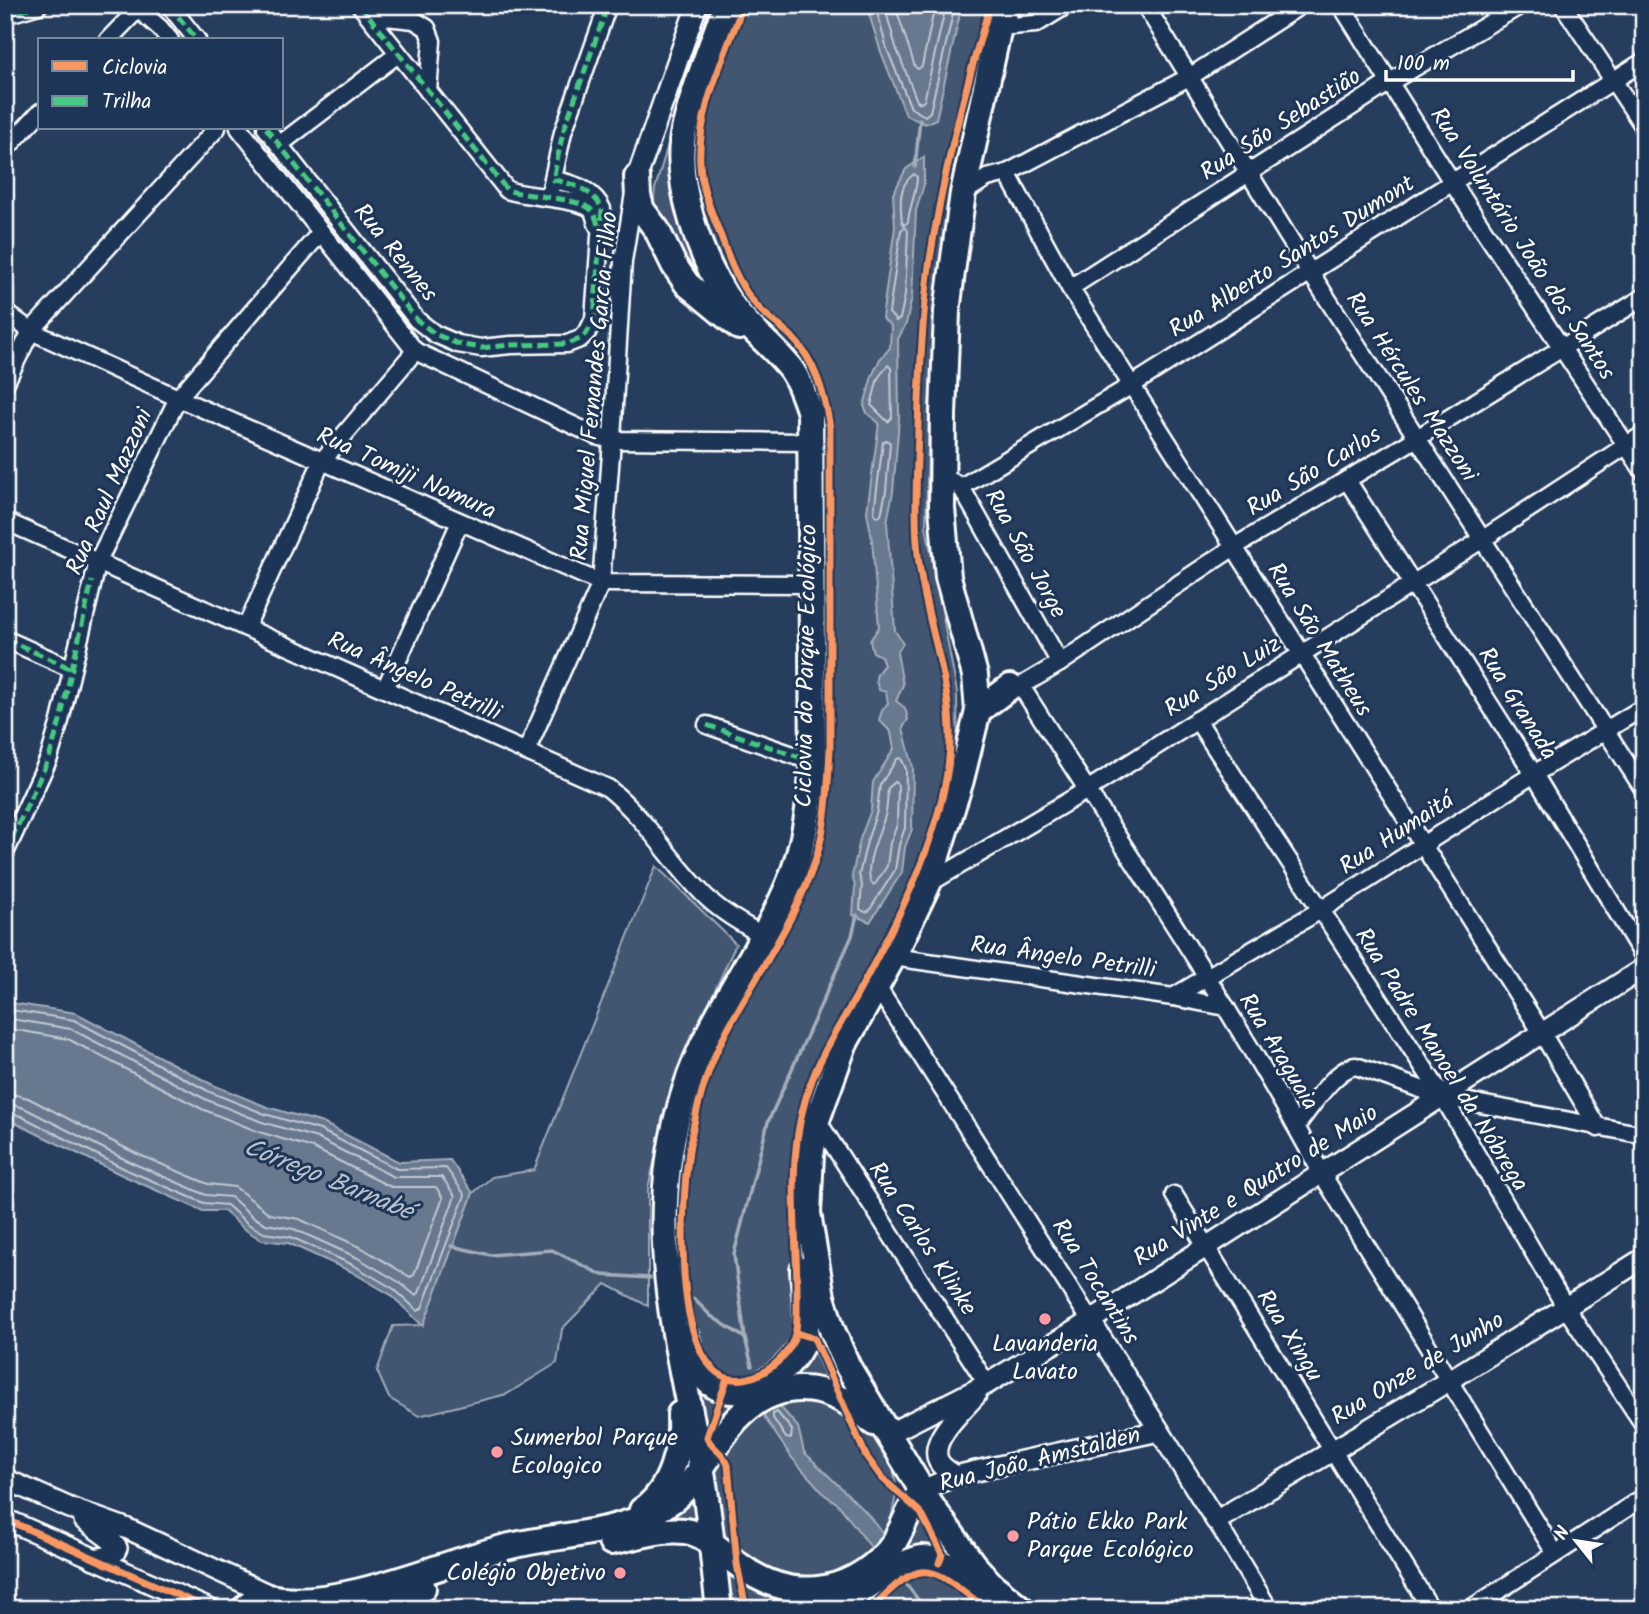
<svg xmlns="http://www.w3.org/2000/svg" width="1649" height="1614" font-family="Kalam,sans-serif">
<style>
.green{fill:#425672;stroke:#a0aab8;stroke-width:2}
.water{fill:#67788e;stroke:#a4aebb;stroke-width:2}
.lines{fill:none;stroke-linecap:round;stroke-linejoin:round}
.shore{stroke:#c2c9d2;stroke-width:2}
.stream{stroke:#a4aebb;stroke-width:3.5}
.minor-casing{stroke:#fff;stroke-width:21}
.tertiary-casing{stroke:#fff;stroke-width:24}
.primary-casing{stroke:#fff;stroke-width:30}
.minor{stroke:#1d3557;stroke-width:16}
.tertiary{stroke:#1d3557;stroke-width:19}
.primary{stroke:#1d3557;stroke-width:24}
.quiet{stroke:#46c982;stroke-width:5;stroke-dasharray:10 5;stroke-linecap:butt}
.cycleway-casing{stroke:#1d3557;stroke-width:11}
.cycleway{stroke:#f99763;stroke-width:7}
.poi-dot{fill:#ff9aa2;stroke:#1d3557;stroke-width:2.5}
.labels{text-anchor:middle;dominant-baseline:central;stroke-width:6;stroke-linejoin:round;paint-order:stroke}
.street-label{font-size:24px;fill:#fff;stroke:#1d3557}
.poi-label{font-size:24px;fill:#fff;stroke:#1d3557;text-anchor:start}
.water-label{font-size:26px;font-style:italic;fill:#bbc2cc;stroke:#1d3557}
</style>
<rect width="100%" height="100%" fill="#263d5e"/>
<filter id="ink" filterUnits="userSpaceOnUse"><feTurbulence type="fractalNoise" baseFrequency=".0143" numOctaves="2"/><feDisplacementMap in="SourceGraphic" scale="14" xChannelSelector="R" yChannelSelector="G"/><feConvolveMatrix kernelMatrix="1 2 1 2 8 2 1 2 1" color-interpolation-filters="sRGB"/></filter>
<g filter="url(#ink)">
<g class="green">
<path d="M737,5H997L954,184L938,275L929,409L926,526L957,692L958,759L948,799L900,926L812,1089L800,1176L798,1232L801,1309L798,1340L751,1381L719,1380C710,1368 696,1354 691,1341C685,1325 683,1305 681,1288C673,1220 679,1153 697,1086L814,830L808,378L794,350L769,331L749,312L720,263L702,208L695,174V127Z"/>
<polygon points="676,117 676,144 724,309 696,286 653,207 655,189"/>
<polygon points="656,866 736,944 674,1080 648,1188 648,1306 606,1284 562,1329 557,1363 507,1394 419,1416 389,1398 377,1371 393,1326 423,1325 473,1193 492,1177 534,1170"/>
<polygon points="810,1343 830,1386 791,1382 792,1372"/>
<polygon points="690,1378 745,1398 714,1434 701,1439"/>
<polygon points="809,1396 860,1418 893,1468 897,1490 890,1524 878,1547 845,1569 822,1581 802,1583 742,1558 724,1536 717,1516 714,1489 716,1470 722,1457 753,1418 777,1403"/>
<polygon points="695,1495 701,1527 661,1518"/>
<polygon points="925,1512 961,1566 930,1552 823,1609 739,1609 723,1578 721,1560 824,1595 912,1515"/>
<polygon points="920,1567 961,1582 995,1609 844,1609"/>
</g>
<g class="water">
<polygon points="869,5 962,5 936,119 925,124 906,115 881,52 868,11"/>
<path d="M924,157V184L916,211L912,297L906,324L898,339L899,419L893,492L887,522L895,631L903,643L897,653L903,685L896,701L905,708L908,719L903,728L913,767L912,829L905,847L902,872L870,922L853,915L855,886L852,876L860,839L871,810L873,782L894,749L891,732L879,720L882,711L888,703L886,692L879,690C874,678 875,675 884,665L881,656L873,652L870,641L879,627L872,539L867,512L879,423L867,413L864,406L872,376L880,359L890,348L891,326L882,318L895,227L893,194L906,169Z"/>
<polygon points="5,1002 76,1013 213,1085 267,1107 323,1123 399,1162 450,1160 473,1193 423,1326 391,1295 350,1271 288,1243 262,1240 244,1229 224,1211 203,1211 124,1176 5,1118"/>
<polygon points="777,1403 798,1427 804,1452 865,1511 883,1533 878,1547 873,1550 838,1504 825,1495 792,1458 765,1418 763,1411"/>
</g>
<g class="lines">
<g class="shore">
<polyline points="875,5 887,49 911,108 925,116 930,112 955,5"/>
<polyline points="884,5 896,47 917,101 921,103 924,101 946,5"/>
<polyline points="895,5 915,67 918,69 922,66 935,5"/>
<path d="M914,174L917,177C917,192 909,207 908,222L904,225L902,222C900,205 898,185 914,174Z"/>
<polygon points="905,227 908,231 905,295 900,319 896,321 889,313 901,230"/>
<polygon points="888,365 891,368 892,418 888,422 871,405 878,378"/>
<polygon points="887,440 890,443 886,491 881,515 877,517 874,512 883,442"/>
<polygon points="901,758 906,769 905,828 899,845 895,870 869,911 865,912 860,909 862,885 859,875 867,841 877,811 880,785 897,759"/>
<path d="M895,782L898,786L897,825L890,843L887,866L876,883L873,885C861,870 880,833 885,816C888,807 887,797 888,788Z"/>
<polyline points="5,1009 74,1020 210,1092 265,1114 320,1130 397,1169 446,1168 465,1195 422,1308 418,1311 394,1289 353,1265 291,1237 264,1233 248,1224 227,1205 204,1203 127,1170 21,1116 5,1112"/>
<polyline points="5,1018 71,1029 207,1100 262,1122 317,1138 394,1177 442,1177 455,1196 419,1293 415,1295 399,1282 356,1257 294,1229 266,1224 253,1217 231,1197 206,1195 130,1162 24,1108 5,1103"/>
<polyline points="5,1028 68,1039 202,1109 259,1132 313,1148 391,1187 436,1187 443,1198 414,1275 410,1277 362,1248 299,1219 270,1214 235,1187 208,1184 135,1153 28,1098 5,1092"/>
<polygon points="777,1412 792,1430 791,1439 786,1438 773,1418 773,1414"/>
</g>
<g class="stream">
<polyline points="915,167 920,119"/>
<polyline points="451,1246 491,1255 552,1250 602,1275 650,1278"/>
<polyline points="694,1299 711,1316 745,1338"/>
<polyline points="752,1366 745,1338 734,1254 768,1122 852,936 857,915"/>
<polyline points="907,1585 925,1609"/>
</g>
<g class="minor-casing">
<g id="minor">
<polyline points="169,5 197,40"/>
<path d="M360,5L507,190C525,197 582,198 592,210C595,214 596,222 598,226"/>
<polyline points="1145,5 1310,272 1644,790"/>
<polyline points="1341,5 1452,182 1644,472"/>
<polyline points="1563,5 1644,127"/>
<polyline points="364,9 386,17 414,20 427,28 432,41 428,91"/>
<polyline points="5,15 39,5"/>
<polyline points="999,27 1036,24 1067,5"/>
<polyline points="108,40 138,9 160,28 170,40"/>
<polyline points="239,128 415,351 596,436 612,440 811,442"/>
<path d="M266,128L417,320L435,334L458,344L481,348L511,345L567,344L580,339L588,331L594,319L602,209C594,191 573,183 553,180"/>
<polyline points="279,145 398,54"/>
<polyline points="5,150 40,112"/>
<polyline points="1007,173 1070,288 1542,1033 1598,1128"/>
<polyline points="551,188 563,132 608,5"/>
<polyline points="963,193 987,178 1007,173 1191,76 1301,5"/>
<polyline points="1070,288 1390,82 1521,5"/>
<polyline points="5,312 31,331 178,398 601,583 811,584"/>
<polyline points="5,384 31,331 217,128"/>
<polyline points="1347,480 1534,774 1644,957"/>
<polyline points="953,482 961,487 1060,663"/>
<polyline points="961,487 1132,385 1644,61"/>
<path d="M5,521L608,788C647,819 671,863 707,898C723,913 743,924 762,935"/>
<polyline points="246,627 322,461 415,351"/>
<polyline points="5,642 12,642 72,669"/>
<path d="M1021,686C1123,848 1232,1006 1322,1174L1555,1553"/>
<polyline points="1012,687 1021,686 1060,663 1234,547 1417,438 1644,297"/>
<polyline points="385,689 460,522"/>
<polyline points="1197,720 1443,1097 1566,1308 1644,1425"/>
<polyline points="707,725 813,762"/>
<polyline points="526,752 601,583 611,454 623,261 634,193"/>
<polyline points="5,853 49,758 60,721 98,561 178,398 321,232"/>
<polyline points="928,884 1087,790 1483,539 1644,434"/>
<polyline points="893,957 1173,997 1226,1007"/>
<polyline points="876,985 1090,1320"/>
<polyline points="1173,997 1319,911 1534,774 1644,707"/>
<polyline points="817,1120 987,1384"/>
<path d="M1296,1126C1310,1109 1335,1068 1356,1066L1443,1097L1644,1135"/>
<polyline points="1174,1195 1431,1609"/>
<polyline points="1216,1521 1269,1609"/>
<polyline points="1470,1609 1644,1497"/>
</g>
</g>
<g class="tertiary-casing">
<g id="tertiary">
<polyline points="637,177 697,5"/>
<polyline points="1090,1320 1216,1521 1450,1380 1644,1258"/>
<polyline points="888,1434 987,1384 1074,1331 1644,968"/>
<path d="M956,1476C948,1471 938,1466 937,1456C933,1436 964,1409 976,1395"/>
<polyline points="5,1479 70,1508 128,1529 274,1597"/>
<polyline points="922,1490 956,1476 976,1471 1159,1431"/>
<polyline points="5,1519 209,1609"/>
<polyline points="84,1520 110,1539 117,1548 115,1552 110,1556 94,1559"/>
</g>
</g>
<g class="primary-casing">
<g id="primary">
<polyline points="1007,5 999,27 963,193 952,272 947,312 943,415 942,508 948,577 975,675 978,711 961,780 928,884 893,957 844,1045 817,1120 811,1155 808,1213 822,1297 832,1330 848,1367 930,1504 973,1564 992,1585 1022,1609"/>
<polyline points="637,177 638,196 642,210 657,230 674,265 687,284 739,327"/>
<polyline points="978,711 1010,687"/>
<path d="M686,1337C691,1355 698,1378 716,1387C748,1403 798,1367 805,1335C809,1315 804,1290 803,1270"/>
<path d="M642,1510C671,1491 682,1446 680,1414"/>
<path d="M611,1542C635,1537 661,1528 685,1531C707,1534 722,1553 739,1565C788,1602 846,1597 888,1551C902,1535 907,1509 922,1490"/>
<path d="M280,1599C349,1606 438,1564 506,1547C561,1533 625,1536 673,1500C712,1469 722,1413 773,1394C812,1380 846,1397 874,1423"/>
<path d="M244,1609C259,1595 279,1593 293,1608"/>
<polyline points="364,1609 423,1588"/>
<path d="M719,1609C713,1562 710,1513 701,1467C676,1335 642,1223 685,1090C709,1014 760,954 790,881C805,843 810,803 813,762L810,413C805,398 800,382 791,369C774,347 750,330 733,307C701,263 671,180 685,126C695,85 712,45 726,5"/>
<path d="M834,1609C852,1597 904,1558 923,1558C945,1558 967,1580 984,1593"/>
</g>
</g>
<use href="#minor" class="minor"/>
<use href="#tertiary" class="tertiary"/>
<use href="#primary" class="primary"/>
<g class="quiet">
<polyline points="169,5 197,40"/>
<path d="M360,5L507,190C526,197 584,197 593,212C596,216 597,223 599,228"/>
<polyline points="5,15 39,5"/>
<path d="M266,128L417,320L435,334L458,344L481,348L511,345L567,344L580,339L588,331L594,319L602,209C594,191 573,183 553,180L563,132L608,5"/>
<polyline points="5,642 12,642 72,669"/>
<polyline points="707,725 813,762"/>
<polyline points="5,853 49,758 60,721 92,581"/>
</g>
<g class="cycleway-casing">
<g id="cycleway">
<path d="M743,5C726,55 697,109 700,163C701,188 711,211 720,234C729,259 738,284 756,305C766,317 780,325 791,336C816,361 824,394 830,427V749C828,784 827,821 817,855C797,920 755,976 724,1036C698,1087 687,1145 684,1202C682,1247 680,1332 712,1368C736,1394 777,1371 791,1345C798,1332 797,1317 797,1303C798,1227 783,1154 812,1080C823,1050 842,1022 857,995C896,924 936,847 948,767C959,694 925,626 918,555C914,513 917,469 918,427C920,373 922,320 929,266C942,177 964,91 990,5"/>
<polyline points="796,1333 814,1338 866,1456 882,1478 921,1513 942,1554 939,1563"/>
<path d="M727,1379L707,1437C711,1449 722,1450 728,1465L737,1564L746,1609"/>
<polyline points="5,1519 209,1609"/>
<path d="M871,1609C926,1552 930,1567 987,1609"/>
</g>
</g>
<use href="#cycleway" class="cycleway"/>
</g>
</g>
<g class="poi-dot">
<circle cx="1045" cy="1319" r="7"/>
<circle cx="497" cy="1452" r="7"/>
<circle cx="1013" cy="1536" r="7"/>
<circle cx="620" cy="1573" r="7"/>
</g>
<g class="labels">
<g class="street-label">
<text transform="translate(1281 125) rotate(-33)">Rua São Sebastião</text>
<text transform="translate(1522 244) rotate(57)">Rua Voluntário João dos Santos</text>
<text transform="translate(395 253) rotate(51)">Rua Rennes</text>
<text transform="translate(1292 257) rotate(-32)">Rua Alberto Santos Dumont</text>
<text transform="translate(595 386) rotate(-85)">Rua Miguel Fernandes Garcia Filho</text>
<text transform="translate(1411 387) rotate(57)">Rua Hércules Mazzoni</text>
<text transform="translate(1314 472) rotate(-31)">Rua São Carlos</text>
<text transform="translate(406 474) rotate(24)">Rua Tomiji Nomura</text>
<text transform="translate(110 492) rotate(-66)">Rua Raul Mazzoni</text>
<text transform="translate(1025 554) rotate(61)">Rua São Jorge</text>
<text transform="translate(1319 640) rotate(58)">Rua São Matheus</text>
<text transform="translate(807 666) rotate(-89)">Ciclovia do Parque Ecológico</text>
<text transform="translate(414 677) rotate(24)">Rua Ângelo Petrilli</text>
<text transform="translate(1223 677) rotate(-32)">Rua São Luiz</text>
<text transform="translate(1517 704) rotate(58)">Rua Granada</text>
<text transform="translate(1397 834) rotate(-33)">Rua Humaitá</text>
<text transform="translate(1063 958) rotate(8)">Rua Ângelo Petrilli</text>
<text transform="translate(1278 1052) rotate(59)">Rua Araguaia</text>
<text transform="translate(1441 1060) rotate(58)">Rua Padre Manoel da Nóbrega</text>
<text transform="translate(1256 1186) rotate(-32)">Rua Vinte e Quatro de Maio</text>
<text transform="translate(922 1239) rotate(57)">Rua Carlos Klinke</text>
<text transform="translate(1095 1282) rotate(58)">Rua Tocantins</text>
<text transform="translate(1289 1336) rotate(58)">Rua Xingu</text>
<text transform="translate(1418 1369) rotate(-31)">Rua Onze de Junho</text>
<text transform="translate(1040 1460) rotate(-14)">Rua João Amstalden</text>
</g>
<g class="poi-label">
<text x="1045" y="1344" text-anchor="middle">Lavanderia<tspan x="1045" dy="28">Lavato</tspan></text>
<text x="511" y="1438">Sumerbol Parque<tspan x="511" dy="28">Ecologico</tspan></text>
<text x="1027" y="1522">Pátio Ekko Park<tspan x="1027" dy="28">Parque Ecológico</tspan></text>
<text x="606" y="1573" text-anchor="end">Colégio Objetivo</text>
</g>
<g class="water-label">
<text transform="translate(328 1180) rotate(22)">Córrego Barnabé</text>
</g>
</g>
<rect width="1649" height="1614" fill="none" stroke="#1d3557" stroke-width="28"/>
<rect x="14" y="14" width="1621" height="1586" fill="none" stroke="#fff" stroke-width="2.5" filter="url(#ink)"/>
<rect x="38" y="38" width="245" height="91" fill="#1d3557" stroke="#77869a" stroke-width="2"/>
<rect x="52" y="61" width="35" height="10" fill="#f99763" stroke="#77869a" stroke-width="2"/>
<text x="102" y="74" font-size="21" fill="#ffffff">Ciclovia</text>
<rect x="52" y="96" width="35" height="10" fill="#46c982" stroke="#77869a" stroke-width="2"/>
<text x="102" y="108" font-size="21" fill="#ffffff">Trilha</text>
<g transform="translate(1576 1541) rotate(300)" stroke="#1d3557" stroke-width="5" paint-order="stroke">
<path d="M0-5L12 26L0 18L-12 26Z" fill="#ffffff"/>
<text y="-10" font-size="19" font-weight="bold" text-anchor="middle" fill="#ffffff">N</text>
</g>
<path d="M1386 70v10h187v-10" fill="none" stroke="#ffffff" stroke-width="3.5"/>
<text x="1397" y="70" font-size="21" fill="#ffffff" stroke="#1d3557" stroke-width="5" paint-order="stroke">100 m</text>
</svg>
